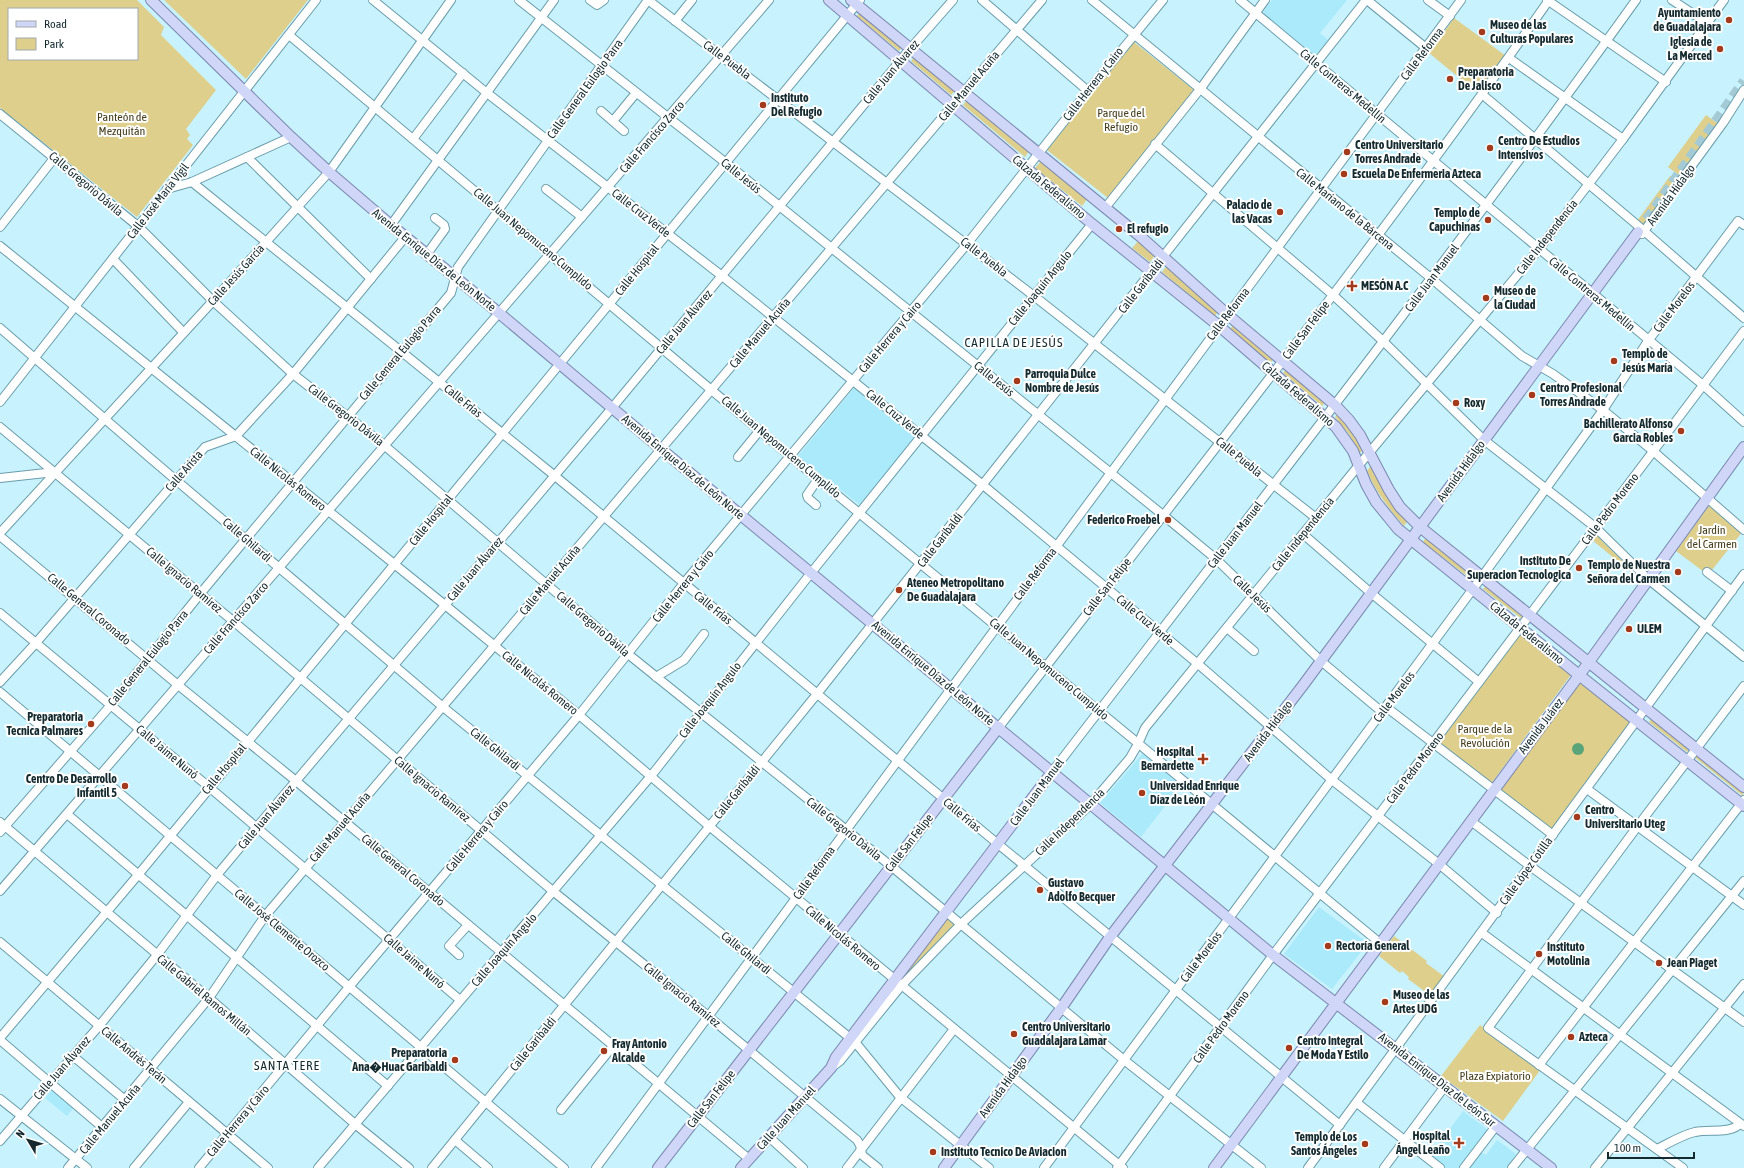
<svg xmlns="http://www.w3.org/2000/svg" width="1744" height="1168" font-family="'Asap Condensed',sans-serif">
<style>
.built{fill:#aaeafb}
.green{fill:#dfcf8c;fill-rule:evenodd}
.water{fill:#5aa479}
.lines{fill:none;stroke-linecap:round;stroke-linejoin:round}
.major-tunnel{stroke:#a4cad5;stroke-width:10;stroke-dasharray:10 5;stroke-linecap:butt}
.minor-casing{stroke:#6a9dab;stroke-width:10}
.major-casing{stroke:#7988ae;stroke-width:12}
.minor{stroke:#fff;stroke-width:8}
.major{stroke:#d0d6f8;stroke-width:10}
.poi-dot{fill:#a23a1b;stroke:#fff;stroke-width:1.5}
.labels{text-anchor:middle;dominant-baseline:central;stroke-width:4;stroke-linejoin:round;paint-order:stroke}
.poi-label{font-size:12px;font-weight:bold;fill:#142a2f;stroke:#fff;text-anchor:start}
.street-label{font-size:12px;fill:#142a2f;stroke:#fff}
.park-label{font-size:12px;fill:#453d1b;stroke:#fff}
.neighbourhood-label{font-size:13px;letter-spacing:1px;fill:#142a2f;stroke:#fff}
</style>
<rect width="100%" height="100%" fill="#c8f2fe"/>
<g class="built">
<polygon points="1272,0 1347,0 1320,33 1328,40 1317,53 1313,54 1264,14 1264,10"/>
<polygon points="854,388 915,437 860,505 798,456"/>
<polygon points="1144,752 1182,784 1141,837 1100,803"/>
<polygon points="1319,907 1368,943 1332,989 1284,954"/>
<polygon points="53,1088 75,1106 67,1116 45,1098"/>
<polygon points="1463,1111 1488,1130 1459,1168 1444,1168 1430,1156"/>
<polygon points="1497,1140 1516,1154 1506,1168 1469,1168 1481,1152 1486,1155"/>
</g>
<g class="green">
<path d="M0,0H137L164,27L161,35L216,90L186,129L190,135L187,139L193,145L137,217L0,108ZM9,9H137V59H9Z"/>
<polygon points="164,0 308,0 246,79"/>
<polygon points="861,11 903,46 899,51 857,16"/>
<polygon points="1454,18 1506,56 1479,94 1429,53"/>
<polygon points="1134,42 1194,90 1108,198 1047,150"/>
<polygon points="915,56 956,90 951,95 911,61"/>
<polygon points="968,99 1029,151 1025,157 963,105"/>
<polygon points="1706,115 1720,125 1682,177 1668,167"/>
<polygon points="1042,160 1088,198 1082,206 1035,168"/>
<polygon points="1670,176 1679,182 1646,227 1637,221"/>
<polygon points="1140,239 1156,254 1150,262 1132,248"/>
<polygon points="1169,263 1219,310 1215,316 1162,272"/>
<polygon points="1234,324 1275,357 1270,363 1230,329"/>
<polygon points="1287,368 1326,401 1322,406 1283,373"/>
<polygon points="1339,412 1365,447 1360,453 1349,434 1335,417"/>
<path d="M1372,464L1408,520L1404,526C1389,509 1376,492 1367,471Z"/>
<polygon points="1711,503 1743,531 1708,575 1676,551"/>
<polygon points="1598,532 1603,536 1602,541 1638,575 1637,577 1592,540"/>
<polygon points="1427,536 1475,574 1471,579 1423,542"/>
<polygon points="1487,584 1525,614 1522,619 1483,589"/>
<polygon points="1522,631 1573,672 1488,788 1433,747"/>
<polygon points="1582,679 1633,720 1550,834 1497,795"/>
<polygon points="1653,717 1691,747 1687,752 1649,722"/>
<polygon points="1697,751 1744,789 1743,796 1693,756"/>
<polygon points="948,916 957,923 902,981 900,979"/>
<polygon points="1394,936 1427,961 1426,963 1445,977 1431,996 1408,979 1409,977 1402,971 1400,973 1379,956"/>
<polygon points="1480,1025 1541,1069 1503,1121 1441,1076"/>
</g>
<circle class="water" cx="1578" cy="749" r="6"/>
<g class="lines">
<polyline class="major-tunnel" points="1638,232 1744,81"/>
<g class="minor-casing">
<g id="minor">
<polyline points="373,0 487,93 722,276 983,485 1198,664 1332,780 1439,864 1497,913"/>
<polyline points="519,0 726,163 1163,515 1216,559 1321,661 1382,712"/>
<polyline points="590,0 597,5 604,0"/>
<polyline points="648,0 1034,296 1316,518"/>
<polyline points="982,0 1088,91"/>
<polyline points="1092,0 1432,279 1522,356 1553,374 1603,410 1653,451 1744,530"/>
<polyline points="1240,0 1703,385 1744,422"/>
<polyline points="1367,0 1426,48"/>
<polyline points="1428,0 1450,16"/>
<polyline points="1547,0 1666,82"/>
<polyline points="1672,0 1707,23"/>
<polyline points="675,21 692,0"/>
<polyline points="289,35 790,456 1380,943"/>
<polyline points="1509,58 1623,139"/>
<polyline points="1483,95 1636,224 1744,318"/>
<polyline points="601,111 624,131"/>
<polyline points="0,114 139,227 213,301 293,374 385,446 628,654 891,866 1124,1060 1261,1168"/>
<polyline points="613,121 636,93"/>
<polyline points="413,139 463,73"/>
<polyline points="1155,144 1333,295 1384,342 1484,440 1595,527 1648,579 1744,657"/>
<polyline points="247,157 371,279"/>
<polyline points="192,182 555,476 998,844 1340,1125"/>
<polyline points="167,189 192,182 291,137"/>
<polyline points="546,189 582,217"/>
<polyline points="1105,208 1201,88 1265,0"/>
<polyline points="391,225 554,0"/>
<polyline points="0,227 55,157"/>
<polyline points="1642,234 1723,123 1744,90"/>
<polyline points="0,246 445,605 579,715 709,826 1123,1168"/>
<polyline points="427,254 445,229 444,225 435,218"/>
<polyline points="113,259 183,332"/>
<polyline points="0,328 150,458 443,707 855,1042 900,1097 989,1168"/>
<polyline points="0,402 316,0"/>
<polyline points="0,427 233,621 554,892 708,1016 857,1140 860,1145 862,1155 878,1168"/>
<polyline points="738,457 760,430"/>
<polyline points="0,478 55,472"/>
<polyline points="816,505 808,498 807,495 818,479"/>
<polyline points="0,533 213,301 329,172 451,0"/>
<polyline points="1303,534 1371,593 1479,682"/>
<polyline points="0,536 178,685 296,781 749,1159"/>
<polyline points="1707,572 1732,591"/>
<polyline points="0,613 209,787 460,1000"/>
<polyline points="1227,628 1254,651"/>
<polyline points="656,677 684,660 704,634"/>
<polyline points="0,682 35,644 205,447 236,436 293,374 406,236"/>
<polyline points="0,692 564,1168"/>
<polyline points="1386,707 1553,835"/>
<path d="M999,727C1185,487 1374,249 1549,0"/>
<path d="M1052,772C1249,516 1448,262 1636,0"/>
<polyline points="1587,789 1744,905"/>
<polyline points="67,814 388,1086"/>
<polyline points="1471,821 1530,866 1744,1022"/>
<polyline points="0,822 209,998 355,1124 409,1168"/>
<polyline points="0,832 111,705 200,594 451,293 458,267 648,0"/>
<polyline points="0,891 769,0"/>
<polyline points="1482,933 1744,1126"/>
<polyline points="0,942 268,1168"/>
<polyline points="459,955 449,946 468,925"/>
<polyline points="0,1038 138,875 860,0"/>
<polyline points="0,1040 102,1127"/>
<polyline points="73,1056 125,1100"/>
<polyline points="1539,1065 1744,800"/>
<polyline points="832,1067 840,1061 901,986 961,924 1090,805 1130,758 1138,744 1145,728 1359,465 1539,249 1623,139 1724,0"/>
<polyline points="0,1099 87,1168"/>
<polyline points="1357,1103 1440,1168"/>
<polyline points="561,1110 613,1046"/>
<polyline points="769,1137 803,1168"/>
<polyline points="455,1140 488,1168"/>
<polyline points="0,1141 99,1026 157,955 217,875 257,827 612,408 910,49 953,0"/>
<path d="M1657,1149C1669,1143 1682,1135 1695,1132C1710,1129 1729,1134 1740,1124"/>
<polyline points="68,1168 209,998 265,916 1042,0"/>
<polyline points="134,1168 189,1102"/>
<polyline points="199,1168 349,987 579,715 684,583 967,244 1088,91 1163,0"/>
<polyline points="318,1168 651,776 811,573 1092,224"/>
<polyline points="432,1168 817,694 1366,0"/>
<polyline points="596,1168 1461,0"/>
<polyline points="847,1168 954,1029"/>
<polyline points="1044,1168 1484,574 1603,410 1648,341 1738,221 1744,225"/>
<polyline points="1117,1168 1273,955 1744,331"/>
<polyline points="1308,1168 1744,574"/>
<polyline points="1384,1168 1445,1086"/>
<polyline points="1464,1168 1496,1126"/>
<polyline points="1512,1168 1744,881"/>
<polyline points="1595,1168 1744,984"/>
<polyline points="1683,1168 1488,1028 1637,827 1744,686"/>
</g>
</g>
<g class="major-casing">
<g id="major">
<polyline points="151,0 291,137 329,172 391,225 499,313 661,449 1273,955 1551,1168"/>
<polyline points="829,0 1092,224 1219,326 1336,427 1353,451 1366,484 1376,502 1398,529 1579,675 1744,806"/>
<polyline points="851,0 1141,237 1228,315 1335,405 1349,420 1360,435 1389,490 1400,507 1420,527 1744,787"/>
<polyline points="658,1168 999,727"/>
<polyline points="741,1168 831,1068 836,1057 1052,772"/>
<polyline points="944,1168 1062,1007 1110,937 1304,684 1638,232"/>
<polyline points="1214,1168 1589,662 1744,447"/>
</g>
</g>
<use href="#minor" class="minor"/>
<use href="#major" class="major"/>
</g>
<g class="poi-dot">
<circle cx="1729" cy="20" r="4"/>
<circle cx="1482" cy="32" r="4"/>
<circle cx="1720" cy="49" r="4"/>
<circle cx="1450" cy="79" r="4"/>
<circle cx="763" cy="105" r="4"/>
<circle cx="1490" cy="148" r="4"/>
<circle cx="1347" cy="152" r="4"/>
<circle cx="1344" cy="174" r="4"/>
<circle cx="1280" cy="212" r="4"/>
<circle cx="1488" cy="220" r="4"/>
<circle cx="1119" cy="229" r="4"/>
<path d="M1350 280h4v4h4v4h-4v4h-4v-4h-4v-4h4z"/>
<circle cx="1486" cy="298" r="4"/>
<circle cx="1614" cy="361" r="4"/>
<circle cx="1017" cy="381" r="4"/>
<circle cx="1532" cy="395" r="4"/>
<circle cx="1456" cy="403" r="4"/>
<circle cx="1681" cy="431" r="4"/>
<circle cx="1168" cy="520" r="4"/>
<circle cx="1579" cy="568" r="4"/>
<circle cx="1678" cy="572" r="4"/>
<circle cx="899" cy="590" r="4"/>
<circle cx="1629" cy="629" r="4"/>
<circle cx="91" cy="724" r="4"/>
<path d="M1201 753h4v4h4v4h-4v4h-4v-4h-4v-4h4z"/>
<circle cx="125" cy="786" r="4"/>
<circle cx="1142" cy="793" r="4"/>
<circle cx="1577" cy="817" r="4"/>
<circle cx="1040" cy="890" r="4"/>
<circle cx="1328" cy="946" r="4"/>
<circle cx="1539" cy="954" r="4"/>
<circle cx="1659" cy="963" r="4"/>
<circle cx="1385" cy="1002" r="4"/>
<circle cx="1014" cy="1034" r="4"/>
<circle cx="1571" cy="1037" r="4"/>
<circle cx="1289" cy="1048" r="4"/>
<circle cx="604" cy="1051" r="4"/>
<circle cx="455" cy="1060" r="4"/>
<path d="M1457 1137h4v4h4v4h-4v4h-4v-4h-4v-4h4z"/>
<circle cx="1365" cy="1144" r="4"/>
<circle cx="933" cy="1152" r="4"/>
</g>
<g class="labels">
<g class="poi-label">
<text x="1721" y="13" text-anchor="end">Ayuntamiento<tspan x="1721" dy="14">de Guadalajara</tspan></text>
<text x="1490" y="25">Museo de las<tspan x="1490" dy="14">Culturas Populares</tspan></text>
<text x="1712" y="42" text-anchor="end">Iglesia de<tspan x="1712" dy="14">La Merced</tspan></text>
<text x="1458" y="72">Preparatoria<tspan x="1458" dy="14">De Jalisco</tspan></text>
<text x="771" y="98">Instituto<tspan x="771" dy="14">Del Refugio</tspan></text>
<text x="1498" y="141">Centro De Estudios<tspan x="1498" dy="14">Intensivos</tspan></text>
<text x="1355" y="145">Centro Universitario<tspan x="1355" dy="14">Torres Andrade</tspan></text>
<text x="1352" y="174">Escuela De Enfermeria Azteca</text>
<text x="1272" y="205" text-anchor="end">Palacio de<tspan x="1272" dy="14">las Vacas</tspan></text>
<text x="1480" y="213" text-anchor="end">Templo de<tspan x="1480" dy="14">Capuchinas</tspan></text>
<text x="1127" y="229">El refugio</text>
<text x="1361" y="286">MESÓN A.C</text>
<text x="1494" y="291">Museo de<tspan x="1494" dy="14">la Ciudad</tspan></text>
<text x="1622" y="354">Templo de<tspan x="1622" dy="14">Jesús María</tspan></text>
<text x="1025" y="374">Parroquia Dulce<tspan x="1025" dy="14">Nombre de Jesús</tspan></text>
<text x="1540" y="388">Centro Profesional<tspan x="1540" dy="14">Torres Andrade</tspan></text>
<text x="1464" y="403">Roxy</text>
<text x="1673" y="424" text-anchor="end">Bachillerato Alfonso<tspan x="1673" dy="14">Garcia Robles</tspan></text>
<text x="1160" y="520" text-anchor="end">Federico Froebel</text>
<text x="1571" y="561" text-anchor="end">Instituto De<tspan x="1571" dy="14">Superacion Tecnologica</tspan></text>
<text x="1670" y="565" text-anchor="end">Templo de Nuestra<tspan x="1670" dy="14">Señora del Carmen</tspan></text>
<text x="907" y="583">Ateneo Metropolitano<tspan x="907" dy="14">De Guadalajara</tspan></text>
<text x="1637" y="629">ULEM</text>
<text x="83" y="717" text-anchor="end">Preparatoria<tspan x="83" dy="14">Tecnica Palmares</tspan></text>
<text x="1194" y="752" text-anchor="end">Hospital<tspan x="1194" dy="14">Bernardette</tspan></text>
<text x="117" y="779" text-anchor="end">Centro De Desarrollo<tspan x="117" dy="14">Infantil 5</tspan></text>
<text x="1150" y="786">Universidad Enrique<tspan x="1150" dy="14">Díaz de León</tspan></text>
<text x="1585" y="810">Centro<tspan x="1585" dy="14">Universitario Uteg</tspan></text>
<text x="1048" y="883">Gustavo<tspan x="1048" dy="14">Adolfo Becquer</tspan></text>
<text x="1336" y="946">Rectoría General</text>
<text x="1547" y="947">Instituto<tspan x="1547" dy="14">Motolinia</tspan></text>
<text x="1667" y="963">Jean Piaget</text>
<text x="1393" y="995">Museo de las<tspan x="1393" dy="14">Artes UDG</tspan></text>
<text x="1022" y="1027">Centro Universitario<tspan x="1022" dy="14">Guadalajara Lamar</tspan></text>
<text x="1579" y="1037">Azteca</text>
<text x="1297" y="1041">Centro Integral<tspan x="1297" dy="14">De Moda Y Estilo</tspan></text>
<text x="612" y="1044">Fray Antonio<tspan x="612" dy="14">Alcalde</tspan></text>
<text x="447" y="1053" text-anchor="end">Preparatoria<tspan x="447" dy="14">Ana�Huac Garibaldi</tspan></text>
<text x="1450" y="1136" text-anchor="end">Hospital<tspan x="1450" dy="14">Ángel Leaño</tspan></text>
<text x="1357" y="1137" text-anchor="end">Templo de Los<tspan x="1357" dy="14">Santos Ángeles</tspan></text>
<text x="941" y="1152">Instituto Tecnico De Aviacion</text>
</g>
<g class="street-label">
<text transform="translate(1422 54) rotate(-53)">Calle Reforma</text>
<text transform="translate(727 60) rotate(37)">Calle Puebla</text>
<text transform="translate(891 72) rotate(-50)">Calle Juan Álvarez</text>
<text transform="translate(1093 84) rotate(-52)">Calle Herrera y Cairo</text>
<text transform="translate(969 86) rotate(-50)">Calle Manuel Acuña</text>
<text transform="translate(1343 86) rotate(40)">Calle Contreras Medellín</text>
<text transform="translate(585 89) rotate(-54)">Calle General Eulogio Parra</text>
<text transform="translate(652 137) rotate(-49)">Calle Francisco Zarco</text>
<text transform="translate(741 176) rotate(39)">Calle Jesús</text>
<text transform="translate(86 184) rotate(40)">Calle Gregorio Dávila</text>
<text transform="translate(1049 187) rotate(40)">Calzada Federalismo</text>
<text transform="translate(1671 195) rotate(-54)">Avenida Hidalgo</text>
<text transform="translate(158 201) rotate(-52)">Calle José María Vigil</text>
<text transform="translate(1345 209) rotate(39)">Calle Mariano de la Bárcena</text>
<text transform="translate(641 213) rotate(38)">Calle Cruz Verde</text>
<text transform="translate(1547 237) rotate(-52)">Calle Independencia</text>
<text transform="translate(533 239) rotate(40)">Calle Juan Nepomuceno Cumplido</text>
<text transform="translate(984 257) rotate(38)">Calle Puebla</text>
<text transform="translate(434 260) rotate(39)">Avenida Enrique Díaz de León Norte</text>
<text transform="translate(637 270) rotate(-51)">Calle Hospital</text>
<text transform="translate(236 275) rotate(-48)">Calle Jesús García</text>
<text transform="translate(1432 278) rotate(-53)">Calle Juan Manuel</text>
<text transform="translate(1141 286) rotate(-52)">Calle Garibaldi</text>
<text transform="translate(1040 288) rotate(-51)">Calle Joaquín Angulo</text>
<text transform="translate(1592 294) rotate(40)">Calle Contreras Medellín</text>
<text transform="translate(1674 307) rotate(-53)">Calle Morelos</text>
<text transform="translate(1228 314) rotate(-53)">Calle Reforma</text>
<text transform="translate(684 322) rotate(-50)">Calle Juan Álvarez</text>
<text transform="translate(1306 330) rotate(-53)">Calle San Felipe</text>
<text transform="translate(760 333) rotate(-50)">Calle Manuel Acuña</text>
<text transform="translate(890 337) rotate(-50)">Calle Herrera y Cairo</text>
<text transform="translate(400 353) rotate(-50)">Calle General Eulogio Parra</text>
<text transform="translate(994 379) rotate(39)">Calle Jesús</text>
<text transform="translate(1298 394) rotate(41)">Calzada Federalismo</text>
<text transform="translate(463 401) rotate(39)">Calle Frías</text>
<text transform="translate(895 414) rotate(39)">Calle Cruz Verde</text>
<text transform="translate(346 415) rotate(38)">Calle Gregorio Dávila</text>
<text transform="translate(781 447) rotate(40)">Calle Juan Nepomuceno Cumplido</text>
<text transform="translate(1239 457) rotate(39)">Calle Puebla</text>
<text transform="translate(683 467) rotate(40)">Avenida Enrique Díaz de León Norte</text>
<text transform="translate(184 471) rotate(-49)">Calle Arista</text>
<text transform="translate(1461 471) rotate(-54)">Avenida Hidalgo</text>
<text transform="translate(288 479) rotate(39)">Calle Nicolás Romero</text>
<text transform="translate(1610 509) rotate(-53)">Calle Pedro Moreno</text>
<text transform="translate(431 520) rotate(-51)">Calle Hospital</text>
<text transform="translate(1303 534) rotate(-51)">Calle Independencia</text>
<text transform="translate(1235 535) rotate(-52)">Calle Juan Manuel</text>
<text transform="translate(247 540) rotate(41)">Calle Ghilardi</text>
<text transform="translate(940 540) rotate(-52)">Calle Garibaldi</text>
<text transform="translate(475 569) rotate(-50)">Calle Juan Álvarez</text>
<text transform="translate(1035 574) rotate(-53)">Calle Reforma</text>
<text transform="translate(184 580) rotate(40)">Calle Ignacio Ramírez</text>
<text transform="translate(550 580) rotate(-50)">Calle Manuel Acuña</text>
<text transform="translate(683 586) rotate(-51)">Calle Herrera y Cairo</text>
<text transform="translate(1107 587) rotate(-52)">Calle San Felipe</text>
<text transform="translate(1252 594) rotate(44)">Calle Jesús</text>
<text transform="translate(713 608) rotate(39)">Calle Frías</text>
<text transform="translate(89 609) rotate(40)">Calle General Coronado</text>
<text transform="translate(236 618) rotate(-49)">Calle Francisco Zarco</text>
<text transform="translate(1145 620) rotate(40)">Calle Cruz Verde</text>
<text transform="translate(593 624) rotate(41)">Calle Gregorio Dávila</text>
<text transform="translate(1527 633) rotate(39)">Calzada Federalismo</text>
<text transform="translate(148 658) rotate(-51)">Calle General Eulogio Parra</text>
<text transform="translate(1049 669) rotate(40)">Calle Juan Nepomuceno Cumplido</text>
<text transform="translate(933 673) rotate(40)">Avenida Enrique Díaz de León Norte</text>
<text transform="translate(540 683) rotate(39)">Calle Nicolás Romero</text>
<text transform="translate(1394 697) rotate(-53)">Calle Morelos</text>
<text transform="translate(710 700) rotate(-52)">Calle Joaquín Angulo</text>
<text transform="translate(1541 726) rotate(-53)">Avenida Juárez</text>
<text transform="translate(1268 731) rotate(-53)">Avenida Hidalgo</text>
<text transform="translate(495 749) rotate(39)">Calle Ghilardi</text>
<text transform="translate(167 752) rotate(40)">Calle Jaime Nunó</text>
<text transform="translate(1415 768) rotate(-53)">Calle Pedro Moreno</text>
<text transform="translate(224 769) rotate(-50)">Calle Hospital</text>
<text transform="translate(432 789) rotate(40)">Calle Ignacio Ramírez</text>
<text transform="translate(737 792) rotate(-51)">Calle Garibaldi</text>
<text transform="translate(1037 792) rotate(-53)">Calle Juan Manuel</text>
<text transform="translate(962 815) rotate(40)">Calle Frías</text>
<text transform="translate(266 817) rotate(-50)">Calle Juan Álvarez</text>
<text transform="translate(1070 822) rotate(-44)">Calle Independencia</text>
<text transform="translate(340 827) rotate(-50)">Calle Manuel Acuña</text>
<text transform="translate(844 829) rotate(39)">Calle Gregorio Dávila</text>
<text transform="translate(477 836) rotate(-50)">Calle Herrera y Cairo</text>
<text transform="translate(909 843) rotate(-52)">Calle San Felipe</text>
<text transform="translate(403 870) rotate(40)">Calle General Coronado</text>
<text transform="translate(1526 871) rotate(-54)">Calle López Cotilla</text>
<text transform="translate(814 873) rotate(-54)">Calle Reforma</text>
<text transform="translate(282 930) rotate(40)">Calle José Clemente Orozco</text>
<text transform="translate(843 938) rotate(40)">Calle Nicolás Romero</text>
<text transform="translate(504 950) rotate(-49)">Calle Joaquín Angulo</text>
<text transform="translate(746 953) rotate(39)">Calle Ghilardi</text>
<text transform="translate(1201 957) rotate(-53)">Calle Morelos</text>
<text transform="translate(414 961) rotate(41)">Calle Jaime Nunó</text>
<text transform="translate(204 995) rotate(40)">Calle Gabriel Ramos Millán</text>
<text transform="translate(682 995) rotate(39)">Calle Ignacio Ramírez</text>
<text transform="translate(1221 1027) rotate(-54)">Calle Pedro Moreno</text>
<text transform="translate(533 1044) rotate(-51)">Calle Garibaldi</text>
<text transform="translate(134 1055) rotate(40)">Calle Andrés Terán</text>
<text transform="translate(62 1068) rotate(-49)">Calle Juan Álvarez</text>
<text transform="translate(1437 1080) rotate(38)">Avenida Enrique Díaz de León Sur</text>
<text transform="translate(1003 1087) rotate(-54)">Avenida Hidalgo</text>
<text transform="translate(711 1099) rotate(-52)">Calle San Felipe</text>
<text transform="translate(786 1118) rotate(-48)">Calle Juan Manuel</text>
<text transform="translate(110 1119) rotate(-50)">Calle Manuel Acuña</text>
<text transform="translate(238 1121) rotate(-50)">Calle Herrera y Cairo</text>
</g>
<g class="park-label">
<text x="1121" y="113">Parque del<tspan x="1121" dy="14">Refugio</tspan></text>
<text x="122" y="117">Panteón de<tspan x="122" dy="14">Mezquitán</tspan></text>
<text x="1712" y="530">Jardín<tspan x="1712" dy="14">del Carmen</tspan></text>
<text x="1485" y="729">Parque de la<tspan x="1485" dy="14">Revolución</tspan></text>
<text x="1495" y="1076">Plaza Expiatorio</text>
</g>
<g class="neighbourhood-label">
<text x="1014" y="342">CAPILLA DE JESÚS</text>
<text x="287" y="1065">SANTA TERE</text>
</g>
</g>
<rect x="8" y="8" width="130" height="52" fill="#ffffff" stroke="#a1aaac"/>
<rect x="16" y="21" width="20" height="6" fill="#d0d6f8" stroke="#a1aaac"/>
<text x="44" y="28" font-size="12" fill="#142a2f">Road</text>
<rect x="16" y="38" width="20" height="12" fill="#dfcf8c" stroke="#a1aaac"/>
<text x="44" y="48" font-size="12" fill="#142a2f">Park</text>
<g transform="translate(28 1140) rotate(308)" stroke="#ffffff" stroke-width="3" paint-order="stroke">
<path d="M0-3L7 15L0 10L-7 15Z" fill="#142a2f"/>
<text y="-6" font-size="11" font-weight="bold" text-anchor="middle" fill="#142a2f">N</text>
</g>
<path d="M1608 1152v6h86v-6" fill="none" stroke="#142a2f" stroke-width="2"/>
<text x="1614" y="1152" font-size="12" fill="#142a2f" stroke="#ffffff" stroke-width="3" paint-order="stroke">100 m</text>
</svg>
